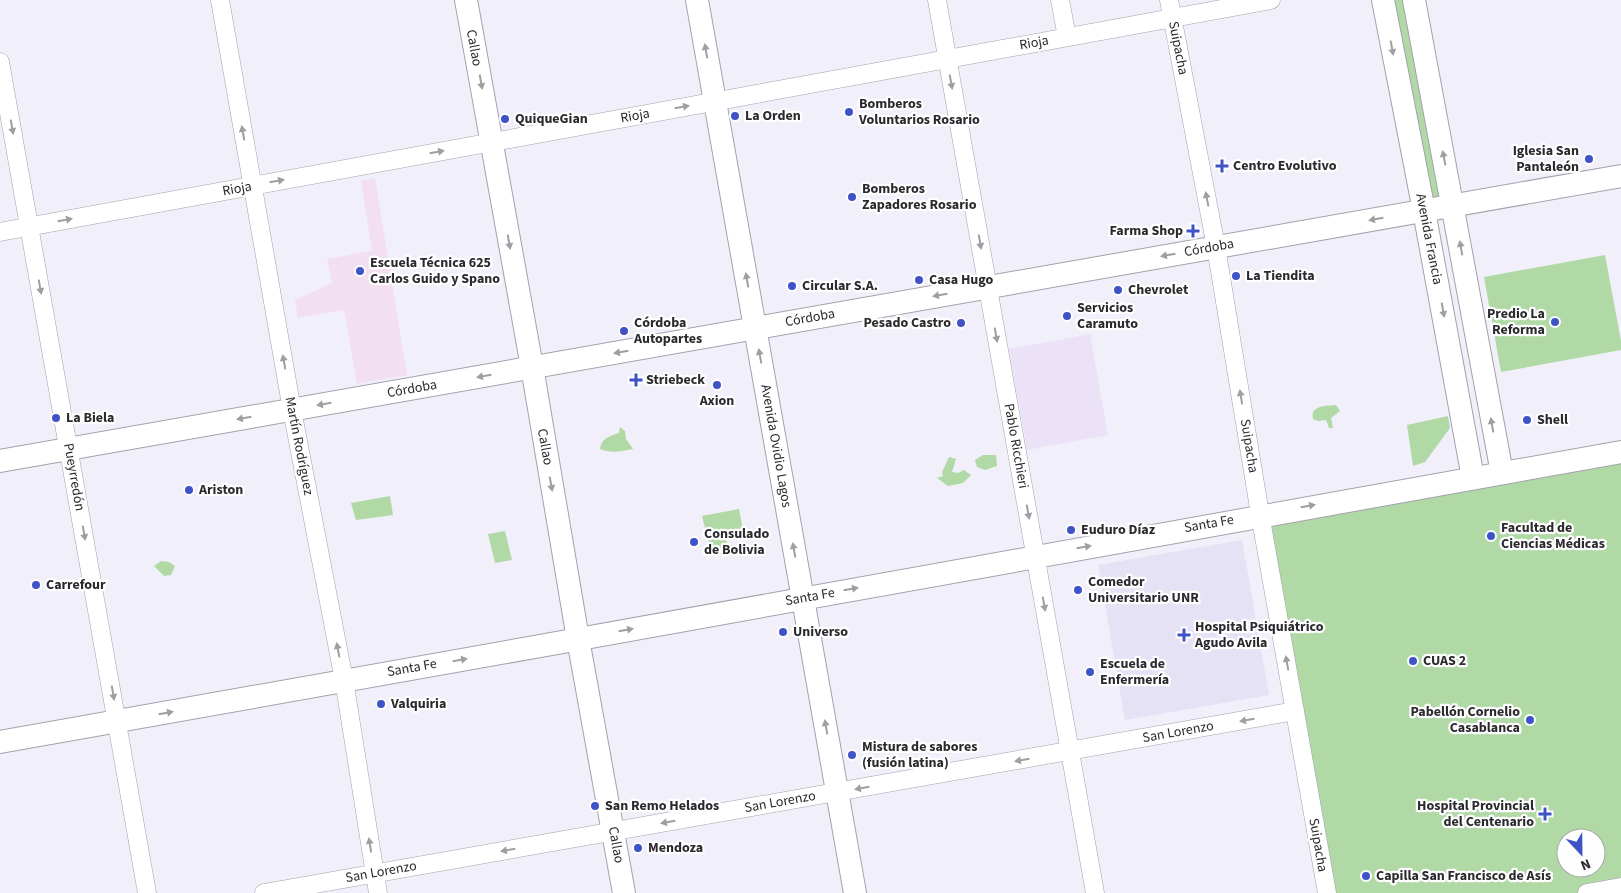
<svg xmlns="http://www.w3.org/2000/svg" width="1621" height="893" font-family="'Source Sans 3',sans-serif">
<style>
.built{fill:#e5e2f5}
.industrial{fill:#ece2f7}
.education{fill:#f2e0f1}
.green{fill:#b0d9a6;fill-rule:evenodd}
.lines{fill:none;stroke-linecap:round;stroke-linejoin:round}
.minor-casing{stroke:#a3a2ac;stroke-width:19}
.major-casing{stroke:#a3a2ac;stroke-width:24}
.minor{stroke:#fff;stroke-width:18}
.major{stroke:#fff;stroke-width:22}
.oneway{fill:#9f9fa1}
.poi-dot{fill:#3f52c6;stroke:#fefefe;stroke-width:2}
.labels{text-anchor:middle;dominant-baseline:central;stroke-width:4.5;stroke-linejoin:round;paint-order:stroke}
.street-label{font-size:14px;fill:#2a2a2e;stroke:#fefefe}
.poi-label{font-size:14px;font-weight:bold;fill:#2a2a2e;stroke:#fefefe;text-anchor:start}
</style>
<rect width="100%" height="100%" fill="#f1effa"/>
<polygon class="built" points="1242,540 1269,695 1125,720 1098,565"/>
<polygon class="industrial" points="1090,334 1108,435 1027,450 1009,349"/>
<polygon class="education" points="375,178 407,375 357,384 344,310 298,318 295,300 332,283 327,259 372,251 361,181"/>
<g class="green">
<polygon points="1383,0 1414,0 1453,206 1424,211"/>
<polygon points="1605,255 1621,341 1621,350 1501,372 1484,277"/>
<path d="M1336,405L1340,411L1331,418L1333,428H1329L1326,420L1318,421L1313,419C1310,405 1326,406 1336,405Z"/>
<polygon points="1448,416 1450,428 1425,462 1413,466 1407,425"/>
<path d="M620,427L625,431L626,439L633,449C622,451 611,454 600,449C601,438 610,436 619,433Z"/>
<path d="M1621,452V887L1587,893H1327L1260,514ZM1566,838H1596V868H1566Z"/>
<polygon points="983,455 996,455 997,466 985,470 977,467 975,460"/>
<polygon points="949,457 956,459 952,472 958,473 964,470 971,475 963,483 948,486 937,478 943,476 942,472"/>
<polygon points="390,496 393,515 356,520 351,503"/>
<path d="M739,509L744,535H742C738,530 734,531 728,533L725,537L728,545H734L736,551L712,556L702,516Z"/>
<polygon points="505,531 512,560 495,563 488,534"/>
<polygon points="161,561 169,562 175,566 171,575 164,576 154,566"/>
</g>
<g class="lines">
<g class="minor-casing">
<g id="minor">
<polyline points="220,0 292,410 344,680 378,893"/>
<polyline points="937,0 1095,893"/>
<polyline points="1060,0 1067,37"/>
<polyline points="1169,0 1216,247 1260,514 1327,893"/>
<polyline points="0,62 147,893"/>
<polyline points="0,232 1271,0"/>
<polyline points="264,893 1295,711"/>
<polyline points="1587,893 1621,887"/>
</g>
</g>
<g class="major-casing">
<g id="major">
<polyline points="466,0 532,367 578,639 624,893"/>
<polyline points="697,0 855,893"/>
<polyline points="1383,0 1424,211 1473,478"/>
<polyline points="1414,0 1502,473"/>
<polyline points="0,461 1621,176"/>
<path d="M0,742C541,649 1080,544 1621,452"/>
</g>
</g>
<use href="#minor" class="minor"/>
<use href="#major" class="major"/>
</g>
<defs><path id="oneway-solid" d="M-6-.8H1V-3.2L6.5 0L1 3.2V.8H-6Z" transform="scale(1.25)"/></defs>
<g class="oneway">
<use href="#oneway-solid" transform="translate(1392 48) rotate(79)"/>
<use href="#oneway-solid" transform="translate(706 51) rotate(-100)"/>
<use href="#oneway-solid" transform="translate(481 82) rotate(80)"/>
<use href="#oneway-solid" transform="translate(951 82) rotate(80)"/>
<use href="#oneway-solid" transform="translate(682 107) rotate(-10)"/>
<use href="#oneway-solid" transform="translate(12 127) rotate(80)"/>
<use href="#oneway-solid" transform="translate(243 133) rotate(-100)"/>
<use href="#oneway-solid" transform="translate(437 152) rotate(-10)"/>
<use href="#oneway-solid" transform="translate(1444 158) rotate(-101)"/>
<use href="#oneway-solid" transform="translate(277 181) rotate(-10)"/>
<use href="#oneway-solid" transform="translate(1207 199) rotate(-101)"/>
<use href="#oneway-solid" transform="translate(1376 219) rotate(170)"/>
<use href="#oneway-solid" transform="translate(65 220) rotate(-10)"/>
<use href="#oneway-solid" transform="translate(509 242) rotate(80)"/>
<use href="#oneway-solid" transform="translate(980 242) rotate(80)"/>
<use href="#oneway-solid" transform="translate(1461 248) rotate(-100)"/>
<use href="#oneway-solid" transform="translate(1168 255) rotate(170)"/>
<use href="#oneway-solid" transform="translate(747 280) rotate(-100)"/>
<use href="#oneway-solid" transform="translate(40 287) rotate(80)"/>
<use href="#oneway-solid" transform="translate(940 295) rotate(170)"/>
<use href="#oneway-solid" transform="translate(1443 310) rotate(80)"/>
<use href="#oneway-solid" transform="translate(996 335) rotate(80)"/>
<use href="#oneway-solid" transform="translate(621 352) rotate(170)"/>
<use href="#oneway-solid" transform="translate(760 356) rotate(-100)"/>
<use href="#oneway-solid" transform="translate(284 362) rotate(-100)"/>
<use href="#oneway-solid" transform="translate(484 376) rotate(170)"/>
<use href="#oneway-solid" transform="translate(1241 397) rotate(-99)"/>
<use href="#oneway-solid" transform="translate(324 404) rotate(170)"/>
<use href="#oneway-solid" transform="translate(244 418) rotate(170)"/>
<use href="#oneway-solid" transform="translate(1492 425) rotate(-100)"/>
<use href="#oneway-solid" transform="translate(551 484) rotate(80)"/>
<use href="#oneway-solid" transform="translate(1308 506) rotate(-10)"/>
<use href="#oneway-solid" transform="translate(1028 512) rotate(80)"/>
<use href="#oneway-solid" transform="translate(84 533) rotate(80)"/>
<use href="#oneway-solid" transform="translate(1084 547) rotate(-10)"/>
<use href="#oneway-solid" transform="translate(794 550) rotate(-100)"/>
<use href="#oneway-solid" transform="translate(851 589) rotate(-10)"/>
<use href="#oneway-solid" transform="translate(1044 604) rotate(80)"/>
<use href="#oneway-solid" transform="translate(626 630) rotate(-10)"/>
<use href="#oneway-solid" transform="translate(338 650) rotate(-101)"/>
<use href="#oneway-solid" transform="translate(460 660) rotate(-10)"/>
<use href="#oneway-solid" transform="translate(1287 663) rotate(-100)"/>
<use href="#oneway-solid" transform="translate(113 693) rotate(80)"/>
<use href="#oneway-solid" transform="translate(166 713) rotate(-10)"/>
<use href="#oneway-solid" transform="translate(1247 720) rotate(170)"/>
<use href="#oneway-solid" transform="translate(826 727) rotate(-100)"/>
<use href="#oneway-solid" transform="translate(1022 760) rotate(170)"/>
<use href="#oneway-solid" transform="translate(862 788) rotate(170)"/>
<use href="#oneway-solid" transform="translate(668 822) rotate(170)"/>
<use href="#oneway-solid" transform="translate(370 845) rotate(-99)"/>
<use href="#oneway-solid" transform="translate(508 850) rotate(170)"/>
</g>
<g class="poi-dot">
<circle cx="849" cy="112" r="5"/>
<circle cx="735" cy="116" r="5"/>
<circle cx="505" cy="119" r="5"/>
<circle cx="1589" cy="159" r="5"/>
<path d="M1219.5 158.5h5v5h5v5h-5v5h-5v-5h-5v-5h5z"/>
<circle cx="852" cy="197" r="5"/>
<path d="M1190.5 223.5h5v5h5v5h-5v5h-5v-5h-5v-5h5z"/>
<circle cx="360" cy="271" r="5"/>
<circle cx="1236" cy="276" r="5"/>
<circle cx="919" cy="280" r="5"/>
<circle cx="792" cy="286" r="5"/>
<circle cx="1118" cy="290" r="5"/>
<circle cx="1067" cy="316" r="5"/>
<circle cx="1555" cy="322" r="5"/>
<circle cx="961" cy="323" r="5"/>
<circle cx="624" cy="331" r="5"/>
<path d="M633.5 372.5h5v5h5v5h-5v5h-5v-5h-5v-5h5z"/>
<circle cx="717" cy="385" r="5"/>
<circle cx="56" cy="418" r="5"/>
<circle cx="1527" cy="420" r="5"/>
<circle cx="189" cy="490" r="5"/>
<circle cx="1071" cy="530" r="5"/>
<circle cx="1491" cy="536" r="5"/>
<circle cx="694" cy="542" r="5"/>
<circle cx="36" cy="585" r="5"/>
<circle cx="1078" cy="590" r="5"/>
<circle cx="783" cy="632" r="5"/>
<path d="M1181.5 627.5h5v5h5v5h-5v5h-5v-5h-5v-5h5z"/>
<circle cx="1413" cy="661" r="5"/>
<circle cx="1090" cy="672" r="5"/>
<circle cx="381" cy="704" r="5"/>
<circle cx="1530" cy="720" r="5"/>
<circle cx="852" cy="755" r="5"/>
<circle cx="595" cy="806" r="5"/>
<path d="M1542.5 806.5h5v5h5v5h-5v5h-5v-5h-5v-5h5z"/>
<circle cx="638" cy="848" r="5"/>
<circle cx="1366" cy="876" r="5"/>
</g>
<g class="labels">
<g class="street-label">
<text transform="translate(1034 43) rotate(-10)">Rioja</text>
<text transform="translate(474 48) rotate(80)">Callao</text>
<text transform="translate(1178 48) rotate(79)">Suipacha</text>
<text transform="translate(635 116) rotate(-10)">Rioja</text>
<text transform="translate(237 189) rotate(-10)">Rioja</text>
<text transform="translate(1429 239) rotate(79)">Avenida Francia</text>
<text transform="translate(1209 248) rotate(-10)">Córdoba</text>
<text transform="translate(810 318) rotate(-10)">Córdoba</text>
<text transform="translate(412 389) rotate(-10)">Córdoba</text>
<text transform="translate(299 446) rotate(79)">Martín Rodríguez</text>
<text transform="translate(776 446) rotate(80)">Avenida Ovidio Lagos</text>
<text transform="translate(1016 446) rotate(80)">Pablo Ricchieri</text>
<text transform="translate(1249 446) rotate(81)">Suipacha</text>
<text transform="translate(545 447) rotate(80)">Callao</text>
<text transform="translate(74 477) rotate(80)">Pueyrredón</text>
<text transform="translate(1209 524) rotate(-10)">Santa Fe</text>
<text transform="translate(810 597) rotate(-10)">Santa Fe</text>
<text transform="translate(412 668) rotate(-10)">Santa Fe</text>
<text transform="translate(1178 732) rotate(-10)">San Lorenzo</text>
<text transform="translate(780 802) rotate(-10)">San Lorenzo</text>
<text transform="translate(616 845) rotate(80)">Callao</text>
<text transform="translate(1318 845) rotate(80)">Suipacha</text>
<text transform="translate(381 872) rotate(-10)">San Lorenzo</text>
</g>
<g class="poi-label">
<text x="859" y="104">Bomberos<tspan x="859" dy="16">Voluntarios Rosario</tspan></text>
<text x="745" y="116">La Orden</text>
<text x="515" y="119">QuiqueGian</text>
<text x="1579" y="151" text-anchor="end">Iglesia San<tspan x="1579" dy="16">Pantaleón</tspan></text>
<text x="1233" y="166">Centro Evolutivo</text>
<text x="862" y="189">Bomberos<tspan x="862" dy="16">Zapadores Rosario</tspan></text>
<text x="1183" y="231" text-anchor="end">Farma Shop</text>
<text x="370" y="263">Escuela Técnica 625<tspan x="370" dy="16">Carlos Guido y Spano</tspan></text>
<text x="1246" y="276">La Tiendita</text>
<text x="929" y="280">Casa Hugo</text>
<text x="802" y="286">Circular S.A.</text>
<text x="1128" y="290">Chevrolet</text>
<text x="1077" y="308">Servicios<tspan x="1077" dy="16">Caramuto</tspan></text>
<text x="1545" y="314" text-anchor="end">Predio La<tspan x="1545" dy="16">Reforma</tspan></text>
<text x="634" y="323">Córdoba<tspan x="634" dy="16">Autopartes</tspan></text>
<text x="951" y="323" text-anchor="end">Pesado Castro</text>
<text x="646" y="380">Striebeck</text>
<text x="717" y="401" text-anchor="middle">Axion</text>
<text x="66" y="418">La Biela</text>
<text x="1537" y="420">Shell</text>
<text x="199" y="490">Ariston</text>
<text x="1501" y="528">Facultad de<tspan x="1501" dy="16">Ciencias Médicas</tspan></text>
<text x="1081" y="530">Euduro Díaz</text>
<text x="704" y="534">Consulado<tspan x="704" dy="16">de Bolivia</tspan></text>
<text x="1088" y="582">Comedor<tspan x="1088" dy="16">Universitario UNR</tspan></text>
<text x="46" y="585">Carrefour</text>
<text x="1195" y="627">Hospital Psiquiátrico<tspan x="1195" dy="16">Agudo Avila</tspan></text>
<text x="793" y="632">Universo</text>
<text x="1423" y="661">CUAS 2</text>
<text x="1100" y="664">Escuela de<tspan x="1100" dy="16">Enfermería</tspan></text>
<text x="391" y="704">Valquiria</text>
<text x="1520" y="712" text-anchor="end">Pabellón Cornelio<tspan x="1520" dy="16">Casablanca</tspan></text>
<text x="862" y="747">Mistura de sabores<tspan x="862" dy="16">(fusión latina)</tspan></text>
<text x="605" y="806">San Remo Helados</text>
<text x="1534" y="806" text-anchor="end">Hospital Provincial<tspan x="1534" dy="16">del Centenario</tspan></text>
<text x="648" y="848">Mendoza</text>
<text x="1376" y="876">Capilla San Francisco de Asís</text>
</g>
</g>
<g transform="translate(1581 853) rotate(158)"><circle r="24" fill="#fefefe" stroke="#a9a9ab"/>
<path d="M0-4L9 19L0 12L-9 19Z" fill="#3f52c6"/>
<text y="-8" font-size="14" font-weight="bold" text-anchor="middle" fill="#2a2a2e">N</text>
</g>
</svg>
